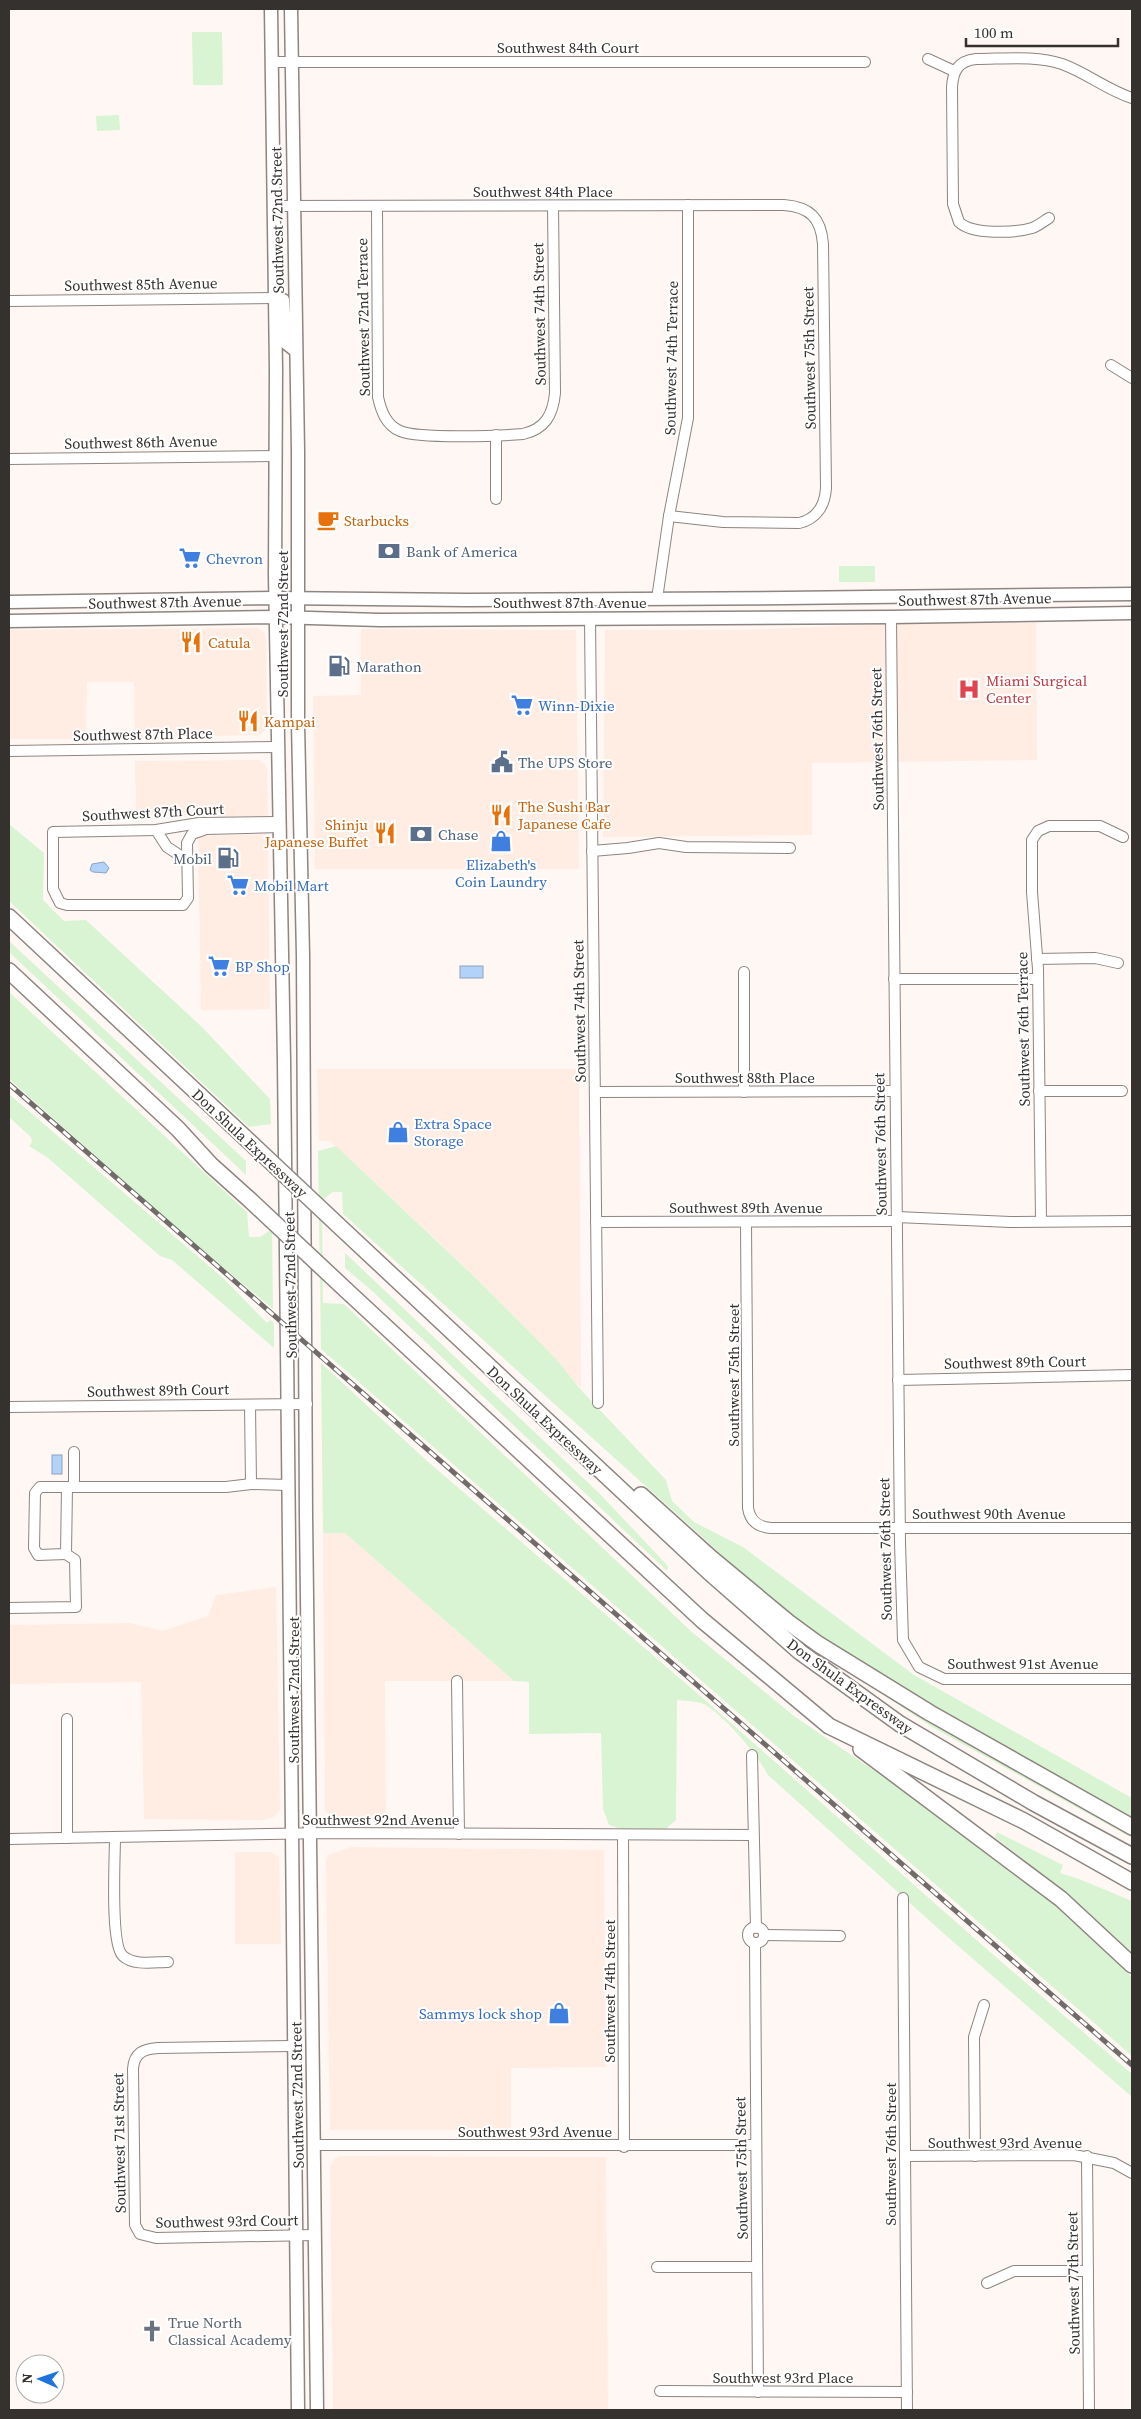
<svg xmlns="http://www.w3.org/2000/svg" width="1141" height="2419" font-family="'Source Serif 4',serif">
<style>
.built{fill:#ffede4}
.green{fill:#d9f4d2}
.water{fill:#b3d2fa;stroke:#8da2bd}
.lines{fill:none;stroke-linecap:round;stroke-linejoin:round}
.minor-casing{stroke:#8e8580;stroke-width:12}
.major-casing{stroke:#8e8580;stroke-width:15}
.highway-casing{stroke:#8e8580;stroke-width:18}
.minor{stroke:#fff;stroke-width:10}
.major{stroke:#fff;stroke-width:12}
.highway{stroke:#fff;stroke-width:15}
.rail-casing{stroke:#716c69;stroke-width:5}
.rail{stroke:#fff;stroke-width:3;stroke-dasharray:9;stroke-linecap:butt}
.highway-bridge-casing{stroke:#8e8580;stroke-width:18;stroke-linecap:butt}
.highway-bridge{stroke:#fff;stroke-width:15}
.labels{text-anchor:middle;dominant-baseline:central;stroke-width:4;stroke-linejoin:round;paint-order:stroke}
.street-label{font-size:15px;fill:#35312f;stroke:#fff}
.food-label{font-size:15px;fill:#c56008;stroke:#fff;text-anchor:start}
.service-label{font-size:15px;fill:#4e5e75;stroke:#fff;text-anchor:start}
.shop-label{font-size:15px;fill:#366cbe;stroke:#fff;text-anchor:start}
.health-label{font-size:15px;fill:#be3a42;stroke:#fff;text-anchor:start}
.worship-label{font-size:15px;fill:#5b616d;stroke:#fff;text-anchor:start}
</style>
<rect width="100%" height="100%" fill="#fff7f3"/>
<g class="built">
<polygon points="1036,623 1037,760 812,763 812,835 603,837 605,630 742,630 891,624"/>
<polygon points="258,628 264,632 266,640 267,722 266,729 260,735 135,738 134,682 87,682 86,739 9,739 9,630"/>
<polygon points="361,629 576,630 579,869 315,869 313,696 361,695"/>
<polygon points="259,760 265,764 267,770 268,816 136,817 135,761"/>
<polygon points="268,834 270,1009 201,1010 198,836"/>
<polygon points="317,1069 579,1069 581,1388 482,1284 433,1237 330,1141 319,1141"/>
<polygon points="323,1533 345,1533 514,1681 385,1681 386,1819 335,1819 325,1811"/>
<polygon points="276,1587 280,1810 274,1817 263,1820 144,1819 141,1682 9,1684 9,1625 130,1623 162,1631 208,1616 216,1595"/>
<polygon points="351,1847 604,1850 606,2067 511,2068 511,2130 330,2130 326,1862 328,1855"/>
<polygon points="235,1852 270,1852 279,1857 281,1944 235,1944"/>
<polygon points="340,2156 606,2157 608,2410 333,2410 330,2167 334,2159"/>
</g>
<g class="green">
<polygon points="192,32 222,32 223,85 193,85"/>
<polygon points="119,115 120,130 97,131 96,116"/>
<rect x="839" y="566" width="36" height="16"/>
<polygon points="9,824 44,853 43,900 64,921 86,920 202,1027 270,1099 271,1124 249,1127 9,901"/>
<polygon points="9,941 246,1161 246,1175 9,952"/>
<polygon points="9,992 247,1212 249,1237 260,1237 272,1229 273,1309 187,1237 9,1079"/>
<polygon points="9,1094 224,1279 267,1323 270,1320 274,1323 274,1348 172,1260 160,1256 48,1158 29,1146 32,1142 31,1137 9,1117"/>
<path d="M336,1146L482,1284L556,1359L581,1390L666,1480L672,1501L694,1522L743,1547L914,1675L1132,1798V1820C1028,1761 915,1704 817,1637C777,1610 742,1575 708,1542L343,1214L342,1192H333L322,1200L323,1303L344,1304L693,1633L794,1716L932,1810L1033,1885L1132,1977V2056L321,1349L318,1151Z"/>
<polygon points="345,1253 599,1493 668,1566 667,1571 371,1290 345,1268"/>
<path d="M321,1363L426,1460L705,1700L982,1945L1132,2074V2097L942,1932L768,1775C757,1754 727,1719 707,1706C701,1701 685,1701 677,1700L676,1820L666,1829H621L609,1825L603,1809L601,1733L529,1734V1682L514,1681L345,1533H323Z"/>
<polygon points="873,1688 1132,1834 1132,1838 932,1727"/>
<polygon points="997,1832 1063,1865 1060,1873 1079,1879 1132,1901 1132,1957 1052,1882 995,1837"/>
</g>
<g class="water">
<polygon points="104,862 109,868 106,873 93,872 90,870 92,864"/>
<rect x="460" y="966" width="23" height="12"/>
<rect x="52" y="1455" width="10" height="19"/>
</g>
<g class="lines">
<g class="minor-casing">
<g id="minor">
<polyline points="928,59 954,71"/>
<polyline points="272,62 865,62"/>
<path d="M273,206L784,205C810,207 821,218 823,244L826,488C825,505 817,519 799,523L723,522L669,516"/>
<path d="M377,206L378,397C381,411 386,425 400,431C417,439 501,436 523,434C545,429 553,415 555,393L553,206"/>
<path d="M1049,218C1044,221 1038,226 1032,228C1015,233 972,235 959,222L953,204L952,87C953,71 958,61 976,59C1003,59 1036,55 1062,64C1087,73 1107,90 1132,98"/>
<polyline points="9,301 274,298"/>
<polyline points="1111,365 1132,378"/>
<polyline points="9,459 274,456"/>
<polyline points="496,499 496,435"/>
<polyline points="657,599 669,516 688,418 688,205"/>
<polyline points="891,617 900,1543 903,1640 919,1667 944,1679 1132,1679"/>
<polyline points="590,619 598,1403"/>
<polyline points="9,751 278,747"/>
<polyline points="280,827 206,829 192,834 187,843 188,898 183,905 67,905 60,903 53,889 53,832 156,830 199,823 280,822"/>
<polyline points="156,830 167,847 187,860"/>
<polyline points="592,851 628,848 659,843 686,847 790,848"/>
<polyline points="1037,959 1095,958 1118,963"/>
<polyline points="744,972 744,1092"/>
<polyline points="894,979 1038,979"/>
<polyline points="1039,1091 1122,1091"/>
<polyline points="595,1092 895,1091"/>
<polyline points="897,1217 1010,1222 1132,1221"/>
<polyline points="1041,1221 1038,969 1032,892 1032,840 1038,831 1049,826 1100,826 1123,837"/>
<polyline points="596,1222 897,1221"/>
<path d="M746,1222L748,1508C750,1521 758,1527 771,1528H1132"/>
<polyline points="898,1380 1132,1375"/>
<polyline points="250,1405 251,1484 288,1485"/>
<polyline points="9,1407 307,1404"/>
<polyline points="74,1452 74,1487 226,1487 251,1484"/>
<polyline points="66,1554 38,1555 34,1548 35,1493 40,1487 67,1487"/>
<polyline points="9,1608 76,1607 75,1560 66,1554 67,1487 74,1487"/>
<polyline points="457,1681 459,1834"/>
<polyline points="67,1719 67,1838"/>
<polyline points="752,1755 756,1928"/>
<polyline points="623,1835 624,2147"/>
<path d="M115,1837C115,1858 110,1945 123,1956C134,1966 155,1962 168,1962"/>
<polyline points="9,1839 326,1833 753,1835"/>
<polyline points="903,1898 907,2410"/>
<circle cx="756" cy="1935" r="8"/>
<polyline points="764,1935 840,1936"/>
<polyline points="755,1943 758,2392"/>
<path d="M294,2046L158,2048C143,2049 134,2053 133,2069L135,2225L140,2234L156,2238L315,2235"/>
<polyline points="314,2145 756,2145"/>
<polyline points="905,2156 1074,2155 1114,2163 1132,2173"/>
<polyline points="975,2156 974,2037 984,2005"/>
<polyline points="1087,2156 1089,2410"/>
<polyline points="657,2267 757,2267"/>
<polyline points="987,2283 1014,2271 1088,2271"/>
<polyline points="660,2391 907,2392"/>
</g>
</g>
<g class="major-casing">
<g id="major">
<polyline points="271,9 276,370 275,575 284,1061 298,2410"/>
<polyline points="291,9 298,452 298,724 303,955 306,1516 317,2410"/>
<polyline points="274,298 283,300 286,343 295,350"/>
<polyline points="9,602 275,598 467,600 785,598 1132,594"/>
<polyline points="9,621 275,617 380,620 891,617 1132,613"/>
</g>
</g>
<g class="highway-casing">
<g id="highway">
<polyline points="9,917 253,1145"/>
<polyline points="9,971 178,1129 211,1165 250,1200"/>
<polyline points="338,1225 709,1572 800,1652 900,1724 1034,1803 1132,1856"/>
<polyline points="346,1290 702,1620 829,1726 1024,1821 1132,1882"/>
<polyline points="641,1495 711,1558 788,1622 818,1644 930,1713 1132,1827"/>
<polyline points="861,1749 1061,1899 1132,1965"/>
</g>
</g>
<use href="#minor" class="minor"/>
<use href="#major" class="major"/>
<use href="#highway" class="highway"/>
<g class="rail-casing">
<polyline id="rail" points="9,1084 1132,2065"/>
</g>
<use href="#rail" class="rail"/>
<g class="highway-bridge-casing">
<g id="highway-bridge">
<polyline points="253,1145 338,1225"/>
<polyline points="250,1200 346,1290"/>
</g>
</g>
<use href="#highway-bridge" class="highway-bridge"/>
</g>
<defs>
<g id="cafe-bare" transform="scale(1.725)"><path d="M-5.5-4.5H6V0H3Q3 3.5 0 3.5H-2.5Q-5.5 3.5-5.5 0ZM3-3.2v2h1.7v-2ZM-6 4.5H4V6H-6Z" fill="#e8710a" stroke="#fff" stroke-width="2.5" paint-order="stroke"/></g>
<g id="bank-bare" transform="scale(1.725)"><path d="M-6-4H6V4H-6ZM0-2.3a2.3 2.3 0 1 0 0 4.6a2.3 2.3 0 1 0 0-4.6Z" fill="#5c6f8a" stroke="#fff" stroke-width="2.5" paint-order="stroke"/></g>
<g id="supermarket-bare" transform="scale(1.725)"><path d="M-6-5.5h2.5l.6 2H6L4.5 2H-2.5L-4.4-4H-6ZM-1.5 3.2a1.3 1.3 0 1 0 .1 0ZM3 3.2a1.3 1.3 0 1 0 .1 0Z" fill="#3f7fe0" stroke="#fff" stroke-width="2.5" paint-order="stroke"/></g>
<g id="restaurant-bare" transform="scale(1.725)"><path d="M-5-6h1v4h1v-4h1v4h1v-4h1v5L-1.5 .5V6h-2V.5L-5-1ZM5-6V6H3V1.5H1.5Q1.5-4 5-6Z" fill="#e8710a" stroke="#fff" stroke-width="2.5" paint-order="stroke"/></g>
<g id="fuel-bare" transform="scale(1.725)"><path d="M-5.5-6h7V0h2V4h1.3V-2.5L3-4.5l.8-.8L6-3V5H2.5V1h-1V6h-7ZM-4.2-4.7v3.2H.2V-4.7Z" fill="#5c6f8a" stroke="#fff" stroke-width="2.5" paint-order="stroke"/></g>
<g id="hospital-bare" transform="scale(1.725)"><path d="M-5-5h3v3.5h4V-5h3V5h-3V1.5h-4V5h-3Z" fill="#e0444e" stroke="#fff" stroke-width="2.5" paint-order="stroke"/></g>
<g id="civic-bare" transform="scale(1.725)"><path d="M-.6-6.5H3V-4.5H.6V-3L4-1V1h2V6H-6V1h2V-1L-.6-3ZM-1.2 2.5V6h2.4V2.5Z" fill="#5c6f8a" stroke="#fff" stroke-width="2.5" paint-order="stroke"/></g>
<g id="shop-bare" transform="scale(1.725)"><path d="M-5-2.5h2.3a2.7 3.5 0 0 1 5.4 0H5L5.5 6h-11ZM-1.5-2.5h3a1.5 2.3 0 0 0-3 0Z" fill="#3f7fe0" stroke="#fff" stroke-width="2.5" paint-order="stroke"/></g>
<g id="church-bare" transform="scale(1.725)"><path d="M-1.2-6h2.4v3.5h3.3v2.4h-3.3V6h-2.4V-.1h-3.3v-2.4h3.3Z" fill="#6b7280" stroke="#fff" stroke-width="2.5" paint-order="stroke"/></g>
</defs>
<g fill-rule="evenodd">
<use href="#cafe-bare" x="328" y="520"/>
<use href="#bank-bare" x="389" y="551"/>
<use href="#supermarket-bare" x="190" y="558"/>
<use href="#restaurant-bare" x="191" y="642"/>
<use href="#fuel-bare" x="339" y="666"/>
<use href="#hospital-bare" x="969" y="689"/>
<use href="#supermarket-bare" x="522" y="705"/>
<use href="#restaurant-bare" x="248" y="721"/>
<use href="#civic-bare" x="502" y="762"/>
<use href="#restaurant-bare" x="501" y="815"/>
<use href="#restaurant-bare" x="385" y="833"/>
<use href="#bank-bare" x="421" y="834"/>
<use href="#shop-bare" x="501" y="841"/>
<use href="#fuel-bare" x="228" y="858"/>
<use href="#supermarket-bare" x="238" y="885"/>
<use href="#supermarket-bare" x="219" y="966"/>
<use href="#shop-bare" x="398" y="1132"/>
<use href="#shop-bare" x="559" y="2013"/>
<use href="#church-bare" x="152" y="2331"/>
</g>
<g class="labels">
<g class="street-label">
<text x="568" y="47">Southwest 84th Court</text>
<text x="543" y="191">Southwest 84th Place</text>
<text transform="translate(277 220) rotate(-91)">Southwest 72nd Street</text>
<text transform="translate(141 284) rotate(-1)">Southwest 85th Avenue</text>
<text transform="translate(539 314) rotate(-91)">Southwest 74th Street</text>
<text transform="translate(363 317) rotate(-91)">Southwest 72nd Terrace</text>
<text transform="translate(671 358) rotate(-89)">Southwest 74th Terrace</text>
<text transform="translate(809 358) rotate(-91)">Southwest 75th Street</text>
<text transform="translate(141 442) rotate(-1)">Southwest 86th Avenue</text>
<text transform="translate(975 599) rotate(-1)">Southwest 87th Avenue</text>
<text transform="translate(165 602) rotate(-1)">Southwest 87th Avenue</text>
<text x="570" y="602">Southwest 87th Avenue</text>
<text transform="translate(282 624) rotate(-90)">Southwest 72nd Street</text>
<text transform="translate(143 734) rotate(-1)">Southwest 87th Place</text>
<text transform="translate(877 739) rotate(-91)">Southwest 76th Street</text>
<text transform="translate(153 812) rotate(-3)">Southwest 87th Court</text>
<text transform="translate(579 1011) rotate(-91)">Southwest 74th Street</text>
<text transform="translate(1023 1029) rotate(-91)">Southwest 76th Terrace</text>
<text x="745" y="1077">Southwest 88th Place</text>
<text transform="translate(250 1143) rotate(43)">Don Shula Expressway</text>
<text transform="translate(880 1144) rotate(-91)">Southwest 76th Street</text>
<text x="746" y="1207">Southwest 89th Avenue</text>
<text transform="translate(290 1285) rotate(-91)">Southwest 72nd Street</text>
<text transform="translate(1015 1362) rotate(-1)">Southwest 89th Court</text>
<text transform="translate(733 1375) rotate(-90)">Southwest 75th Street</text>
<text transform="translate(158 1390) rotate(-1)">Southwest 89th Court</text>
<text transform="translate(545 1420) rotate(43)">Don Shula Expressway</text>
<text x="989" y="1513">Southwest 90th Avenue</text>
<text transform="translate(885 1549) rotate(-91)">Southwest 76th Street</text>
<text x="1023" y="1663">Southwest 91st Avenue</text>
<text transform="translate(850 1686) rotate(36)">Don Shula Expressway</text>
<text transform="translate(293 1690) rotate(-90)">Southwest 72nd Street</text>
<text x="381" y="1819">Southwest 92nd Avenue</text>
<text transform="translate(609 1991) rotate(-90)">Southwest 74th Street</text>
<text transform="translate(297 2095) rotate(-91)">Southwest 72nd Street</text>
<text x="535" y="2131">Southwest 93rd Avenue</text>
<text x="1005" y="2142">Southwest 93rd Avenue</text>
<text transform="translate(119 2143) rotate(-91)">Southwest 71st Street</text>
<text transform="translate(890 2154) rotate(-90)">Southwest 76th Street</text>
<text transform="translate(741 2168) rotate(-91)">Southwest 75th Street</text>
<text transform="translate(227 2221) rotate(-1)">Southwest 93rd Court</text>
<text transform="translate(1073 2283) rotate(-91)">Southwest 77th Street</text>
<text x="783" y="2377">Southwest 93rd Place</text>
</g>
<g class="food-label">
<text x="344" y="520">Starbucks</text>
<text x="208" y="642">Catula</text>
<text x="264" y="721">Kampai</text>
<text x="518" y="806">The Sushi Bar<tspan x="518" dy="17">Japanese Cafe</tspan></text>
<text x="368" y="824" text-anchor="end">Shinju<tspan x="368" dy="17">Japanese Buffet</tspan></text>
</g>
<g class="service-label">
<text x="406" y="551">Bank of America</text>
<text x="356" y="666">Marathon</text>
<text x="518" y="762">The UPS Store</text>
<text x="438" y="834">Chase</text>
<text x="212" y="858" text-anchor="end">Mobil</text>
</g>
<g class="shop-label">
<text x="206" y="558">Chevron</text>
<text x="538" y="705">Winn-Dixie</text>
<text x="501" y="864" text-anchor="middle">Elizabeth's<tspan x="501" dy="17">Coin Laundry</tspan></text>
<text x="254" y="885">Mobil Mart</text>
<text x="235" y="966">BP Shop</text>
<text x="414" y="1123">Extra Space<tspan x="414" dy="17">Storage</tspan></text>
<text x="542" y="2013" text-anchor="end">Sammys lock shop</text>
</g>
<g class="health-label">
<text x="986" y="680">Miami Surgical<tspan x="986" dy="17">Center</tspan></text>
</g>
<g class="worship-label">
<text x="168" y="2322">True North<tspan x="168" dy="17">Classical Academy</tspan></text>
</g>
</g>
<rect width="1141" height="2419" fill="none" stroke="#35312f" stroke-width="20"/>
<g transform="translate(40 2379) rotate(272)"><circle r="24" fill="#ffffff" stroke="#aeadac"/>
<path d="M0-4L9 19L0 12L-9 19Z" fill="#1e73dd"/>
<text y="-8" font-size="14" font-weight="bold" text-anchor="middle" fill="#35312f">N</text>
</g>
<path d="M966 38v8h152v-8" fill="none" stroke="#35312f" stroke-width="2.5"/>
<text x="974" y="38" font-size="15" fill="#35312f" stroke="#ffffff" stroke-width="4" paint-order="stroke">100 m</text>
</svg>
